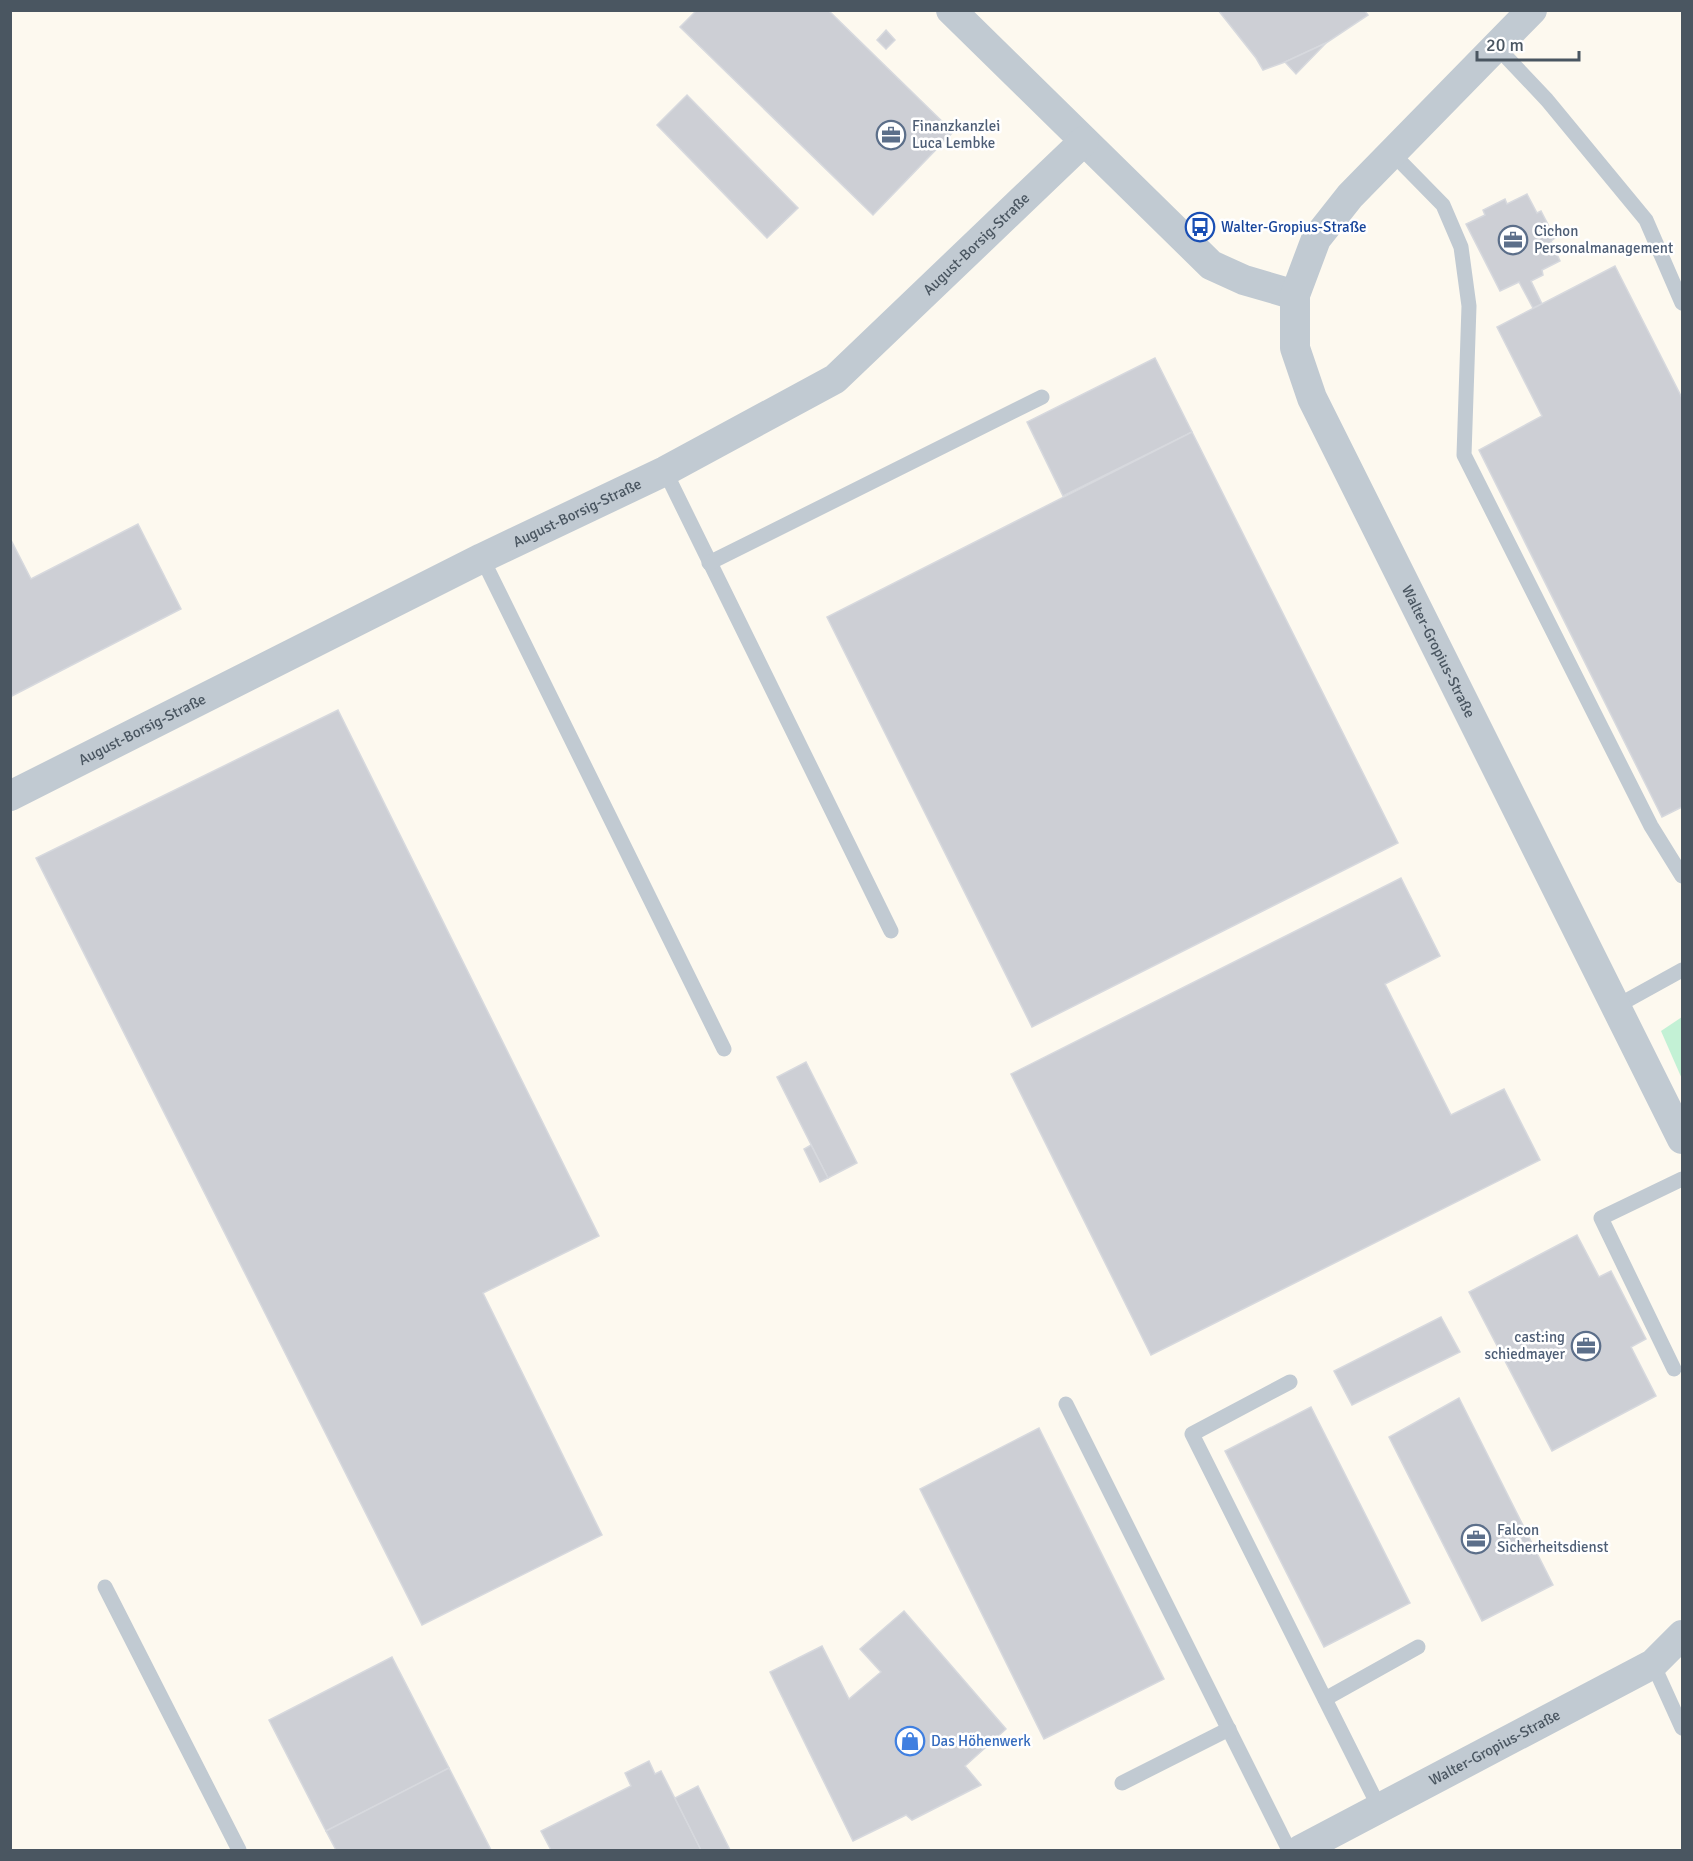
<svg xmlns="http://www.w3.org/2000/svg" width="1693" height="1861" font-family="Signika,sans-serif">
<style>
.commercial{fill:#fdf9ef}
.green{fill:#c3f1d5}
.building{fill:#cdcfd5;stroke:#d7d9de;stroke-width:1.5}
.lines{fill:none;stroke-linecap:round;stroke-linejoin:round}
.lane{stroke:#c1cad2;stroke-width:15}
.street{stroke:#c1cad2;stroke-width:30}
.labels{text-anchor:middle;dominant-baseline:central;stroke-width:5;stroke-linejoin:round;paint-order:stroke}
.service-label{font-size:15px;fill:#4e5e75;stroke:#fff;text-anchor:start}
.transit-label{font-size:15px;fill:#164399;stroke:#fff;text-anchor:start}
.street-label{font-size:15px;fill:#4a5661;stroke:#fff}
.shop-label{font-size:15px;fill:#366cbe;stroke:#fff;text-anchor:start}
</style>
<rect width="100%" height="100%" fill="#f5f3f3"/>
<rect class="commercial" x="11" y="11" width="1671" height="1839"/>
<polygon class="green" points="1682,1017 1682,1079 1661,1031"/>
<g class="building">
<polygon points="697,10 828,10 953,132 873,215 680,27"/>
<polygon points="1218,10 1364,10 1368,15 1326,43 1285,62 1263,70 1256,58"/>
<polygon points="886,30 895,40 886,49 877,40"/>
<polygon points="1326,43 1296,74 1285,62"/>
<polygon points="687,95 798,208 767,238 657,125"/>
<polygon points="1527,194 1537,213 1541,211 1555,238 1551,241 1560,261 1542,270 1543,275 1531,281 1542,304 1533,308 1519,282 1500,291 1466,224 1485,215 1483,210 1505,199 1507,204"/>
<polygon points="1615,266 1682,398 1682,807 1662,817 1479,450 1542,416 1497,327"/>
<polygon points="1155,358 1192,432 1063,496 1027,422"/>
<polygon points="1192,432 1398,843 1032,1027 827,617"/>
<polygon points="138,524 181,609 10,697 10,538 31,579"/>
<polygon points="338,710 599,1236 483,1293 602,1535 422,1625 36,858"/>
<polygon points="1401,878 1440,956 1385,984 1451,1115 1504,1089 1540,1160 1151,1355 1011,1074"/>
<polygon points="806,1062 857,1163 828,1178 777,1077"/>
<polygon points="811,1145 828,1178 820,1182 804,1149"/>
<polygon points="1577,1235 1599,1277 1611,1271 1646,1339 1631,1347 1656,1396 1552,1451 1469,1292"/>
<polygon points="1441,1317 1460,1352 1352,1405 1334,1371"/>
<polygon points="1459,1398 1553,1585 1482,1621 1389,1437"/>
<polygon points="1311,1407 1410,1603 1324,1647 1225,1451"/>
<polygon points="1039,1428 1164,1679 1044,1739 920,1489"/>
<polygon points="904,1611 1006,1729 965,1766 981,1785 912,1820 906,1815 853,1841 770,1672 822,1646 849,1699 881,1672 860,1649"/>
<polygon points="392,1657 449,1768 326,1831 269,1720"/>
<polygon points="649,1761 655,1774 661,1771 701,1850 551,1850 541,1831 631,1786 625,1773"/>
<polygon points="449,1768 491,1850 336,1850 326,1831"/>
<polygon points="698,1786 730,1850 701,1850 675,1798"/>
</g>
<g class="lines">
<g class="lane">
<polyline points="1496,46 1547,100 1646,220 1682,303"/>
<polyline points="1392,153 1443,205 1461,247 1469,306 1464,455 1651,826 1682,876"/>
<polyline points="665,471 891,931"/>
<polyline points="482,558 724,1049"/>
<polyline points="709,563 1042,397"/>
<polyline points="1615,1007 1682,970"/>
<polyline points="1674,1369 1601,1218 1682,1179"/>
<polyline points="1290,1382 1192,1434 1380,1809"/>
<polyline points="1066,1404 1289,1850"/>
<polyline points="105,1587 239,1850"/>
<polyline points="1653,1664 1682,1728"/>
<polyline points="1325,1699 1418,1647"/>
<polyline points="1122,1783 1229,1729"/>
</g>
<g class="street">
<polyline points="951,10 1211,265 1244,280 1295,295"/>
<path id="s1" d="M1532,10L1350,196L1316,239L1295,295V348L1312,398L1682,1139"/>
<path id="s2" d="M10,796L482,558L665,471L835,379L1084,141"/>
<path id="s3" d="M1300,1850L1653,1664L1682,1635"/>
</g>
</g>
<defs>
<g id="office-ring" transform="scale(1.5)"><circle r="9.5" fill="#fff" stroke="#5c6f8a" stroke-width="1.5"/><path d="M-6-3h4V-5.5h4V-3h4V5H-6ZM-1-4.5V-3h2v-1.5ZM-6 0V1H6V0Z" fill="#5c6f8a"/></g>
<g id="bus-ring" transform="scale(1.5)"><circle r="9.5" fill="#fff" stroke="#1a4fb4" stroke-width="1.5"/><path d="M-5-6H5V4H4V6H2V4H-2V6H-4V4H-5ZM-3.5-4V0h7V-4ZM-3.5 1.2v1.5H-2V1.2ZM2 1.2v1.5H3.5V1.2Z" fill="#1a4fb4"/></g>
<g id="shop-ring" transform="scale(1.5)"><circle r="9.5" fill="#fff" stroke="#3f7fe0" stroke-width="1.5"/><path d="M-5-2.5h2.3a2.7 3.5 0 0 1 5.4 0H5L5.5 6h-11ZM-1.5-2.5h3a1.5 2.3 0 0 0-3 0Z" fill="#3f7fe0"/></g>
</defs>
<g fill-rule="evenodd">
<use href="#office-ring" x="891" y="135"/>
<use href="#bus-ring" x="1200" y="227"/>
<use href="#office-ring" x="1513" y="240"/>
<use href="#office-ring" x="1586" y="1346"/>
<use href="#office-ring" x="1476" y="1539"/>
<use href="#shop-ring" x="910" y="1741"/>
</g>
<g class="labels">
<g class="service-label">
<text x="912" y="126">Finanzkanzlei<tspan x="912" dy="17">Luca Lembke</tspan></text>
<text x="1534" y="231">Cichon<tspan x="1534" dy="17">Personalmanagement</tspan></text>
<text x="1565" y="1337" text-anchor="end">cast:ing<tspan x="1565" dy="17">schiedmayer</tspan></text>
<text x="1497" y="1530">Falcon<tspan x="1497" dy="17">Sicherheitsdienst</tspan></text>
</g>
<g class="transit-label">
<text x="1221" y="227">Walter-Gropius-Straße</text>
</g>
<g class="street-label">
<text stroke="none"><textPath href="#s2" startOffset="1120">August-Borsig-Straße</textPath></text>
<text stroke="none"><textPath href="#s2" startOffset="634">August-Borsig-Straße</textPath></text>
<text stroke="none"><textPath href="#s1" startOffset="764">Walter-Gropius-Straße</textPath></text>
<text stroke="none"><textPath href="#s2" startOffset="148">August-Borsig-Straße</textPath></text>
<text stroke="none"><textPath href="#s3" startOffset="220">Walter-Gropius-Straße</textPath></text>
</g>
<g class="shop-label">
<text x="931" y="1741">Das Höhenwerk</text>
</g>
</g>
<rect width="1693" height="1861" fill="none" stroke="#4a5661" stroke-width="24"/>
<path d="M1477 51v9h102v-9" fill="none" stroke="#4a5661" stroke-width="3"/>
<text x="1486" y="51" font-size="18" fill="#4a5661" stroke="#ffffff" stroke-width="4.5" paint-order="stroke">20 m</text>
</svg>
